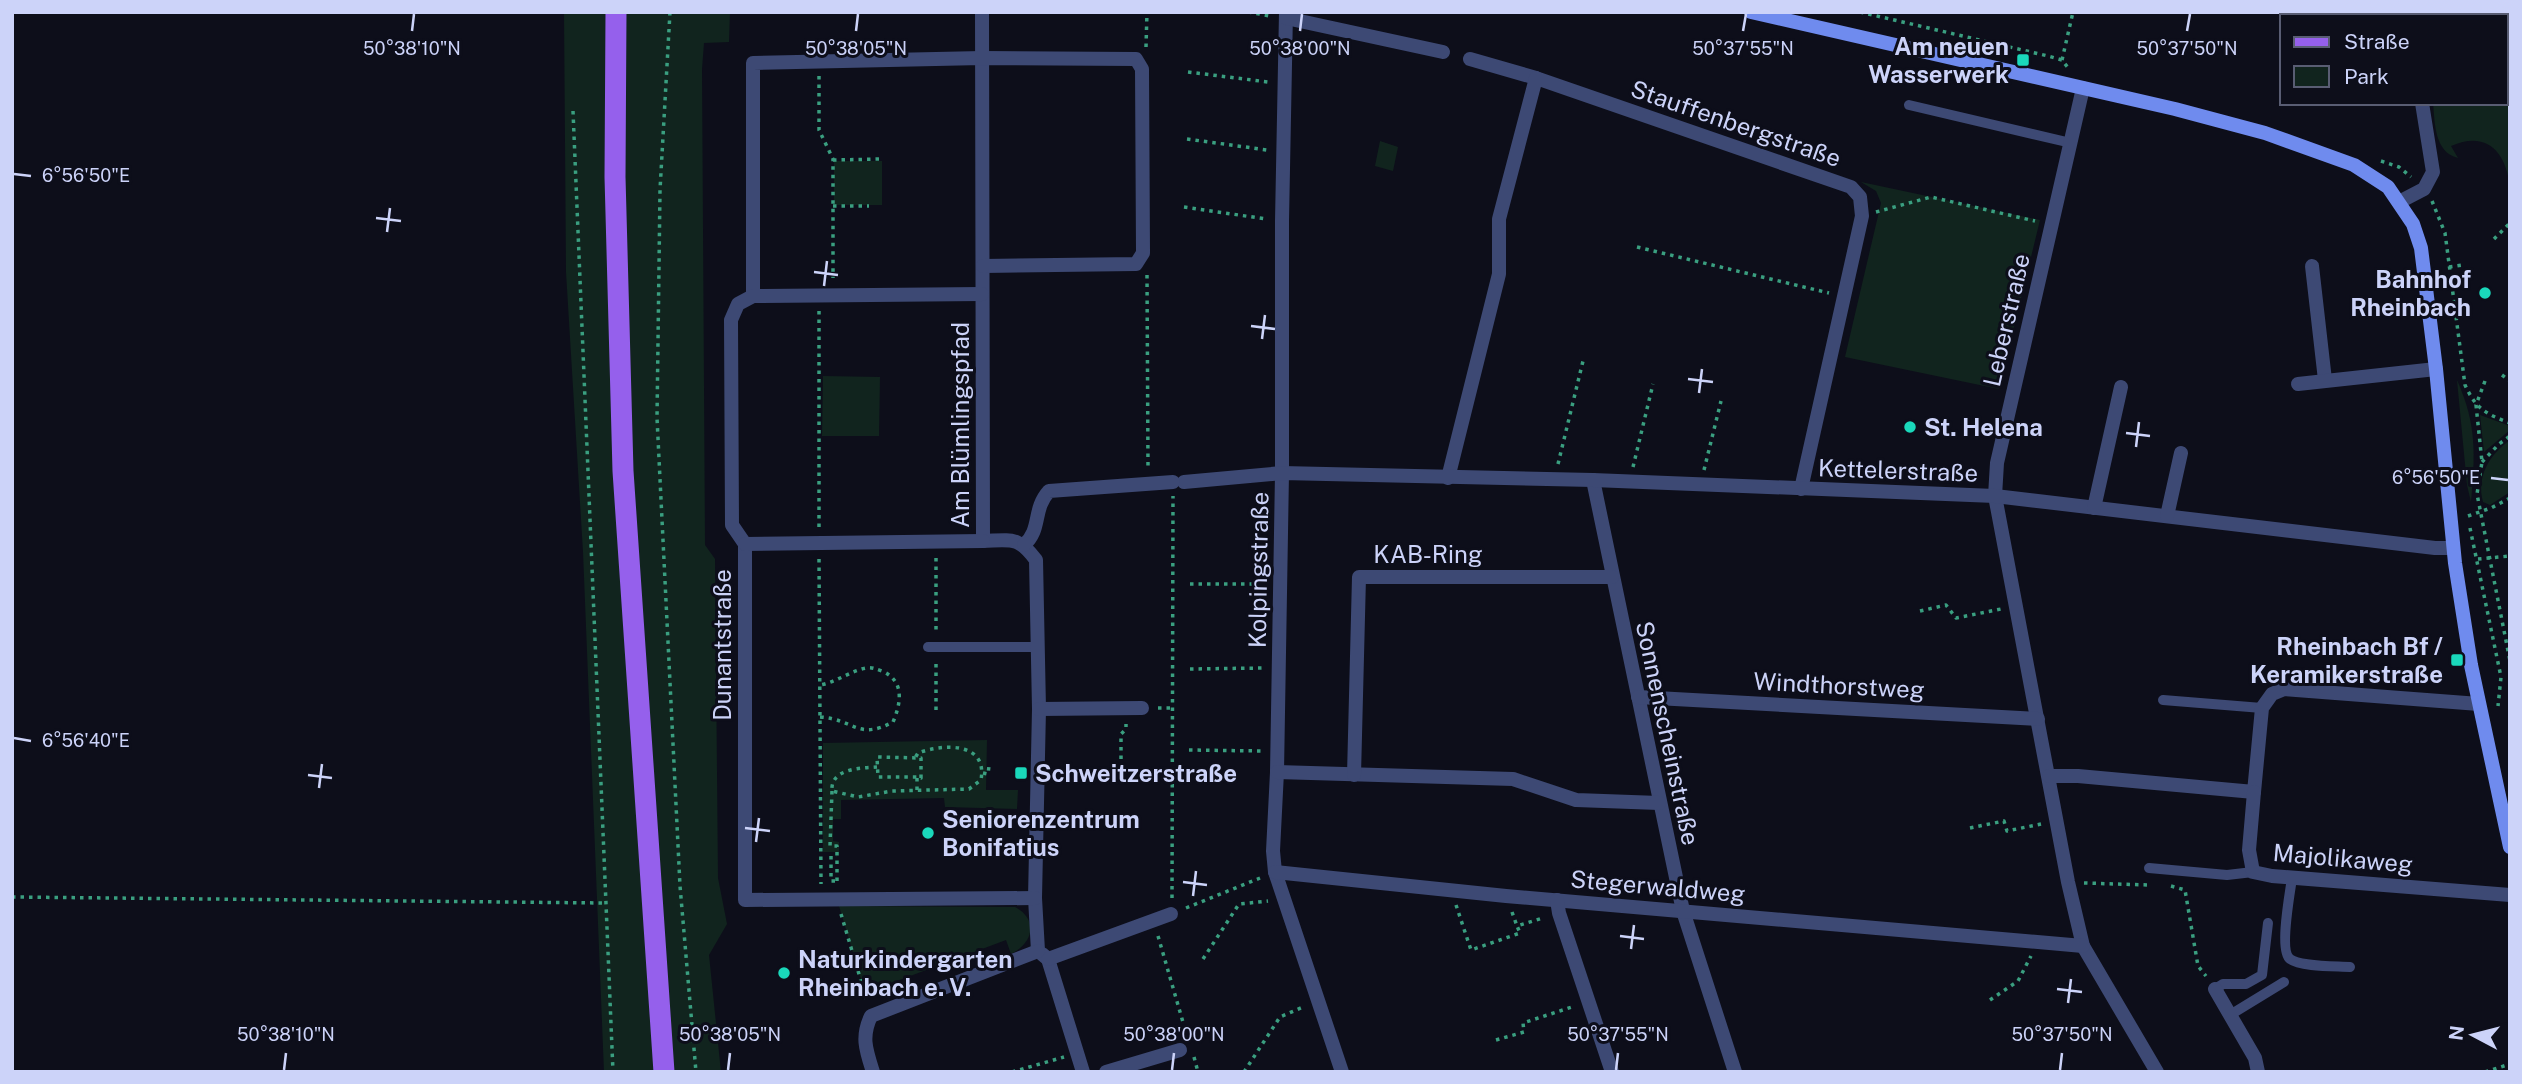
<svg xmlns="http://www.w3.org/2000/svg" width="2522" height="1084" font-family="'Public Sans',sans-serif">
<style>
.green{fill:#11241e}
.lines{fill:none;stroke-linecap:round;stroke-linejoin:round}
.path{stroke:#3a9f80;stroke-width:3.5;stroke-dasharray:3.5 5;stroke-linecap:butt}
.lane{stroke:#3d4974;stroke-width:10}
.street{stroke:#3d4974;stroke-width:14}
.secondary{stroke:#6f8bee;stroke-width:14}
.primary{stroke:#9560ec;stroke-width:21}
.ticks{fill:none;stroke:#ccd3f9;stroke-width:2.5}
.poi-dot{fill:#1ad8bb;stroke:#0d0e1a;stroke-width:2.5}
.labels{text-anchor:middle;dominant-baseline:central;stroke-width:6;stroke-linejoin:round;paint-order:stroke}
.poi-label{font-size:24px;font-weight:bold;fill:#ccd3f9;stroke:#0d0e1a;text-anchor:start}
.street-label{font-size:24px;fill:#ccd3f9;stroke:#0d0e1a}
.ticks-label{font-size:18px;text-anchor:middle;fill:#ccd3f9;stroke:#0d0e1a;stroke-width:6;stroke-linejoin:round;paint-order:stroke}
</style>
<rect width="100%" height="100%" fill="#0d0e1a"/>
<g class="green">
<polygon points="564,12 730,12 729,42 704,43 702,69 705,545 715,559 718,878 727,924 709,955 721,1072 604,1072 583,552 566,272"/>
<path d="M2506,63L2510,64V187C2506,152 2487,130 2451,146L2458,158C2434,152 2435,123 2433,103H2506Z"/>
<polygon points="1380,141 1398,147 1393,171 1375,166"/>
<rect x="834" y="161" width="48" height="44"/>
<polygon points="1861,182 2040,220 1999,389 1845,357 1881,203 1876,191"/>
<polygon points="823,376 880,377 879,436 822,436"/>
<path d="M2457,380C2477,425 2475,454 2471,502L2467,485Z"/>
<polygon points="2480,415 2510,426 2510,430 2484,452"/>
<path d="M2510,440V492L2490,505L2483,502C2476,477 2489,455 2510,440Z"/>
<polygon points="987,740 986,790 1018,790 1017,809 945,807 944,798 841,800 841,819 833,819 833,841 839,842 839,852 823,852 823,743"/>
<path d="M839,906L1015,907C1039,920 1033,943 1011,954L1006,940L865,993Z"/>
</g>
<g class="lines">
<g class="path">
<polyline points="670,12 660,190 657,418 680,886 696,1072"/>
<polyline points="1248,12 1270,16"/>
<polyline points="1860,12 2048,56 2062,60 2069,69"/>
<polyline points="1146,47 1147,12"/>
<polyline points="2506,59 2510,59"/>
<polyline points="2062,60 2073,12"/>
<polyline points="1188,72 1268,82"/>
<polyline points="819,76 819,130 833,159 833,278"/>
<polyline points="573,111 613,1072"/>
<polyline points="1187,139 1267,150"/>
<polyline points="833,160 881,159"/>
<polyline points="2381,161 2399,167 2411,177"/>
<path d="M2432,201L2445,233L2465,385C2476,409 2486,414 2510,423"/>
<polyline points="833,206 869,206"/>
<polyline points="1184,207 1266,219"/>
<polyline points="1876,212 1931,197 2035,221"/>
<polyline points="2494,239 2510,223"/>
<polyline points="1637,247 1829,293"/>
<polyline points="2449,267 2463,265"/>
<polyline points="1147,275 1148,467"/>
<polyline points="2502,375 2510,381"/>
<polyline points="2485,381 2476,405 2482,462 2477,494 2510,661"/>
<polyline points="2482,462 2499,444 2510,436"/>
<polyline points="1558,464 1583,361"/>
<polyline points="1633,467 1653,384"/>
<polyline points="1704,470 1721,401"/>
<polyline points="2468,516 2491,508 2510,498"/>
<polyline points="819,527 819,311"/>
<polyline points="2470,528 2501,677 2498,706"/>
<polyline points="936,558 936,634"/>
<polyline points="819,559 821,884"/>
<polyline points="2478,559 2510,556"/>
<polyline points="1190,584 1264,584"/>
<polyline points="1920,611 1946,605 1956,618 2001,609"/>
<polyline points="1190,669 1263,668"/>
<polyline points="2510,700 2510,717"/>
<polyline points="1158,708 1173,708"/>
<polyline points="936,710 936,659"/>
<path d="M820,717C854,719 857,741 893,722C901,703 905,681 882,671C876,669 872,667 866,668C850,671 837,682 820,685"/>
<polyline points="1189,750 1262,751"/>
<polyline points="1121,759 1121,734 1126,729 1126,724"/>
<path d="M877,767C862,768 830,768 832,791L858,797L892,791L969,789L981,780C988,741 942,744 918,753L915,758"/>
<polyline points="983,773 988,774 989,766"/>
<polyline points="917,790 917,777 921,778 921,758 877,757 878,777 917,777"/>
<polyline points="832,791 830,846 837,846 837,886"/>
<polyline points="1970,828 2004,821 2007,831 2041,824"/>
<polyline points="835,881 831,881 831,856 836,855"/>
<polyline points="2084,883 2149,885"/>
<polyline points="2171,886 2185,890 2198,966 2206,976"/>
<polyline points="12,897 604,903"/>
<polyline points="1172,898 1173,496"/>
<polyline points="1456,905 1471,950 1520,933 1517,926 1543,918"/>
<polyline points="1186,908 1260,878"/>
<polyline points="1512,912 1517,926"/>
<polyline points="841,914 867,1001"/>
<polyline points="1158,936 1187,1036"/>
<polyline points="1203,959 1239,904 1268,901"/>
<polyline points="1990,1000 2018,981 2031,956"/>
<polyline points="1496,1040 1524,1032 1523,1023 1575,1006"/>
<polyline points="1194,1057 1198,1072"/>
<polyline points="1012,1072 1064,1057"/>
<polyline points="1244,1072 1280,1017 1303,1007"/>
<polyline points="2485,1072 2510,1064"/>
</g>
<g class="lane">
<polyline points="2473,12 2473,16"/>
<polyline points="1909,105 2071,143"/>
<polyline points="928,647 1037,647"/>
<polyline points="2163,700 2262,708"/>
<polyline points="2149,868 2227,875 2253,872"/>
<path d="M2292,878C2290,893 2279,951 2290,959C2301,967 2336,966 2350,967"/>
<polyline points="2215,989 2223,984 2246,984 2262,975 2268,923"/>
<polyline points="2230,1015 2284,982"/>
</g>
<g class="street">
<path d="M982,12L983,541C1012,540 1018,536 1036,560L1039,709L1035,898L1038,951"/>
<polyline points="1286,12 1282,221 1282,473 1277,772 1273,851 1275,872 1342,1072"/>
<polyline points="2422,16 2422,12"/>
<polyline points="1286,18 1443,52"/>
<polyline points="1470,59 1536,78"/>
<polyline points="2083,88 1997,463 1995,496 2068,882 2083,946 2157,1072"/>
<polyline points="2399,202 2424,189 2433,172 2422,103"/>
<polyline points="2312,266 2325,380"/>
<polyline points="753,296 753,63 982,58 1136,59 1142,69 1143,253 1136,264 983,266"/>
<polyline points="2298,384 2436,369"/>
<polyline points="1448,478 1499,274 1499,219 1536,78 1851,187 1860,197 1862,216 1801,489"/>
<polyline points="1593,480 1683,911 1735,1072"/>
<polyline points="1184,482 1282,473 1593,480 1995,496 2435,548 2453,548"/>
<polyline points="2094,508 2121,387"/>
<polyline points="2167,516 2181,453"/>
<polyline points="745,544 745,900 1035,898"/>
<polyline points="745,544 732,525 731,320 738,304 753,296 982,294"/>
<polyline points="745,544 983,541"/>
<path d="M1024,545C1042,529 1032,510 1049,491L1173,482"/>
<polyline points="1638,697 2038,719"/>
<polyline points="1039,709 1142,708"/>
<polyline points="1277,772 1513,779 1576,800 1659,803"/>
<polyline points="1354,775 1359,577 1612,577"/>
<polyline points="2049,776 2078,776 2254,792 2262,708 2272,694 2284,689 2479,704"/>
<polyline points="2254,792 2249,850 2253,872 2272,876 2510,895"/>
<polyline points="1275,872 1506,896 2083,946"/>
<polyline points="1557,900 1559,913 1612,1072"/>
<polyline points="1042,954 1048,959 1083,1072"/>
<polyline points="1048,959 1171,914"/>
<polyline points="2215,989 2255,1058 2258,1072"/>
<path d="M873,1072C866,1050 861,1037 871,1016L1038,951"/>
<polyline points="1106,1072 1180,1050"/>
</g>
<polyline class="secondary" points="1751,12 2175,109 2265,133 2354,165 2388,187 2413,224 2421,248 2436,369 2455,563 2471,665 2510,847"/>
<polyline class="primary" points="616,12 615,177 623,471 664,1072"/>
</g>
<path class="ticks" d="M412,31L414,14M856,31L858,14M1300,31L1302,14M1743,31L1746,14M2187,31L2190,14M14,174L31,176M376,218L401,221M387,232L390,208M814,272L838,275M824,286L827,261M1251,326L1275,329M1262,339L1265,315M1688,379L1713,382M1699,393L1702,369M2126,433L2150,436M2136,447L2139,422M2491,478L2508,480M14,738L31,741M308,775L332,778M319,788L322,764M745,828L770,831M756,842L759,818M1183,882L1207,885M1193,896L1196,871M1620,936L1644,939M1631,949L1634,925M2057,989L2082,992M2068,1003L2071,979M284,1070L286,1053M728,1070L730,1053M1172,1070L1174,1053M1616,1070L1618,1053M2060,1070L2062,1053"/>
<g class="poi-dot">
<rect x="2016" y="53" width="14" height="14" rx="3.5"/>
<circle cx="2485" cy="293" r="7"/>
<circle cx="1910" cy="427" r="7"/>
<rect x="2450" y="653" width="14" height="14" rx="3.5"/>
<rect x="1014" y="766" width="14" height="14" rx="3.5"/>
<circle cx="928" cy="833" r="7"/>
<circle cx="784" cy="973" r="7"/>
</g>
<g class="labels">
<g class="poi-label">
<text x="2009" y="46" text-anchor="end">Am neuen<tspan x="2009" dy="28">Wasserwerk</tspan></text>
<text x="2471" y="279" text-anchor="end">Bahnhof<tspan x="2471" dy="28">Rheinbach</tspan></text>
<text x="1924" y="427">St. Helena</text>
<text x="2443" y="646" text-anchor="end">Rheinbach Bf /<tspan x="2443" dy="28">Keramikerstraße</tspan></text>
<text x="1035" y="773">Schweitzerstraße</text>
<text x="942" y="819">Seniorenzentrum<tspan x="942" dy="28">Bonifatius</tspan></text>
<text x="798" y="959">Naturkindergarten<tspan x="798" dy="28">Rheinbach e. V.</tspan></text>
</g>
<g class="street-label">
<text transform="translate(1736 123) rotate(19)">Stauffenbergstraße</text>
<text transform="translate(2006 320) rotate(-77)">Leberstraße</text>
<text transform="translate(960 425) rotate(-90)">Am Blümlingspfad</text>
<text transform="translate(1898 470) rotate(2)">Kettelerstraße</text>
<text x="1428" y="554">KAB-Ring</text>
<text transform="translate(1258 570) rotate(-89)">Kolpingstraße</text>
<text transform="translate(722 645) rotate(-90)">Dunantstraße</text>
<text transform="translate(1839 685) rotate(3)">Windthorstweg</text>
<text transform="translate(1668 733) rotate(78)">Sonnenscheinstraße</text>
<text transform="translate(2343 858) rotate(5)">Majolikaweg</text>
<text transform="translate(1658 886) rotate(5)">Stegerwaldweg</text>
</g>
</g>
<g class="ticks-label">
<text x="412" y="55">50°38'10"N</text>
<text x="856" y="55">50°38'05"N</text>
<text x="1300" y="55">50°38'00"N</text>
<text x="1743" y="55">50°37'55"N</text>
<text x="2187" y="55">50°37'50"N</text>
<text x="86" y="182">6°56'50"E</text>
<text x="2436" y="484">6°56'50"E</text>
<text x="86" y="747">6°56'40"E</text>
<text x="286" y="1041">50°38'10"N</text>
<text x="730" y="1041">50°38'05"N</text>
<text x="1174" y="1041">50°38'00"N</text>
<text x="1618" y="1041">50°37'55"N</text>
<text x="2062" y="1041">50°37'50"N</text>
</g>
<rect width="2522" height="1084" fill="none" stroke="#ccd3f9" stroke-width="28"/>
<rect x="2280" y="14" width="228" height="91" fill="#0d0e1a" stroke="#595d73" stroke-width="2"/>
<rect x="2294" y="37" width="35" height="10" fill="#9560ec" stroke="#595d73" stroke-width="2"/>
<text x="2344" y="49" font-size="21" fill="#ccd3f9">Straße</text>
<rect x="2294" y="66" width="35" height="21" fill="#11241e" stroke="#595d73" stroke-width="2"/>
<text x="2344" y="84" font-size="21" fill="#ccd3f9">Park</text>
<g transform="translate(2473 1035) rotate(277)" stroke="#0d0e1a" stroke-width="5" paint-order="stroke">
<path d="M0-5L12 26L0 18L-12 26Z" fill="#ccd3f9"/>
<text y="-10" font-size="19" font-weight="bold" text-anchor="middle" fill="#ccd3f9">N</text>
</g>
</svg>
